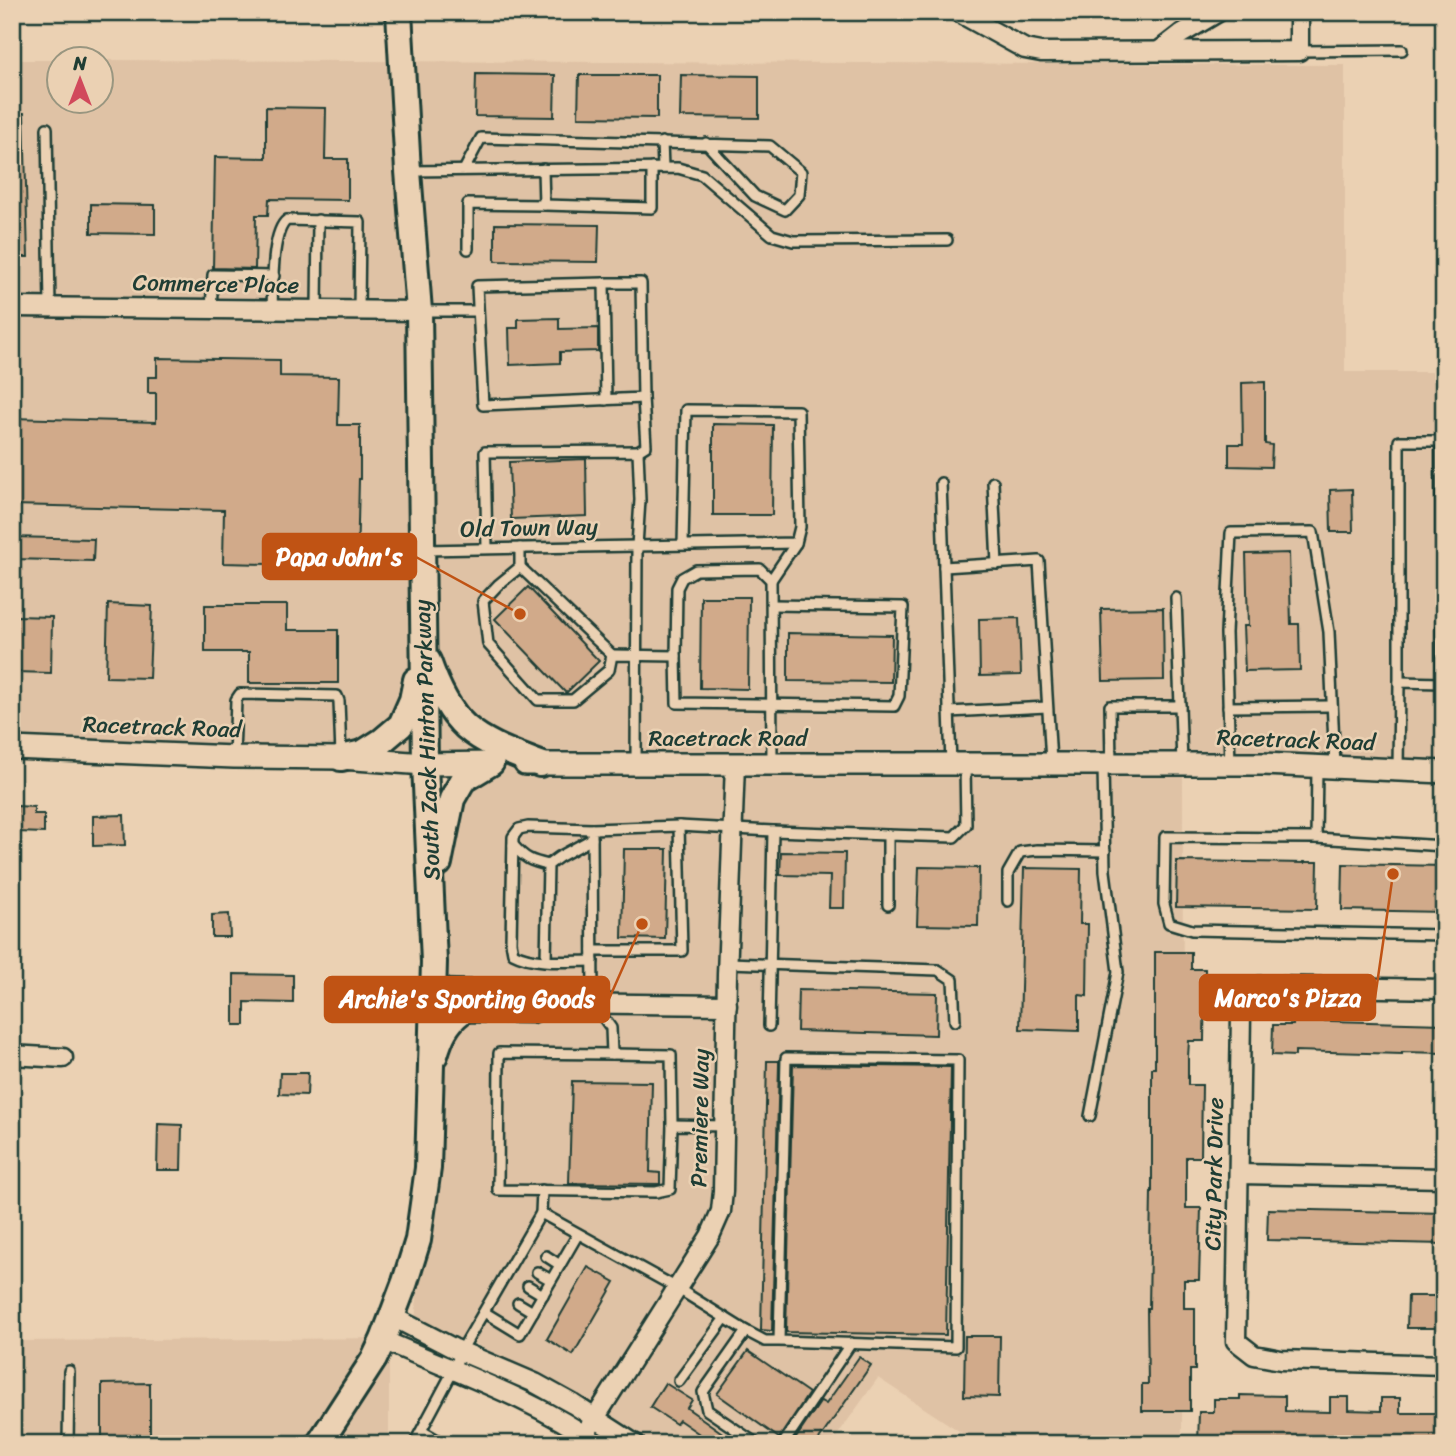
<svg xmlns="http://www.w3.org/2000/svg" width="1456" height="1456" font-family="Sriracha,sans-serif">
<style>
.built{fill:#dfc2a5}
.building{fill:#d1aa8a;stroke:#1f3d34;stroke-width:2}
.lines{fill:none;stroke-linecap:round;stroke-linejoin:round}
.service-casing{stroke:#1f3d34;stroke-width:14}
.minor-casing{stroke:#1f3d34;stroke-width:23}
.tertiary-casing{stroke:#1f3d34;stroke-width:26}
.secondary-casing{stroke:#1f3d34;stroke-width:30}
.service{stroke:#ebd1b3;stroke-width:9}
.minor{stroke:#ebd1b3;stroke-width:18}
.tertiary{stroke:#ebd1b3;stroke-width:21}
.secondary{stroke:#ebd1b3;stroke-width:24}
.labels{text-anchor:middle;dominant-baseline:central;stroke-width:5;stroke-linejoin:round;paint-order:stroke}
.street-label{font-size:23px;fill:#1f3d34;stroke:#ebd1b3}
.leader{fill:none;stroke:#c05314;stroke-width:2.5}
.callout-dot{fill:#c05314;stroke:#ebd1b3;stroke-width:2.5}
.callout{fill:#c05314;stroke:#c05314;stroke-width:2.5}
.callout-label{font-size:24px;text-anchor:middle;font-weight:bold;fill:#fff}
</style>
<rect width="100%" height="100%" fill="#ebd1b3"/>
<filter id="ink" filterUnits="userSpaceOnUse"><feTurbulence type="fractalNoise" baseFrequency=".0143" numOctaves="2"/><feDisplacementMap in="SourceGraphic" scale="14" xChannelSelector="R" yChannelSelector="G"/><feConvolveMatrix kernelMatrix="1 2 1 2 8 2 1 2 1" color-interpolation-filters="sRGB"/></filter>
<g filter="url(#ink)">
<g class="built">
<polygon points="12,60 59,60 60,102 102,102 102,60 1345,65 1345,372 1444,372 1444,780 1183,775 1182,1444 979,1444 878,1378 831,1444 631,1444 467,1338 414,1338 452,758 12,748"/>
<polygon points="389,1338 389,1444 19,1444 19,1341"/>
</g>
<g class="building">
<polygon points="476,74 555,75 554,117 475,116"/>
<polygon points="579,75 657,75 657,118 578,117"/>
<polygon points="681,75 759,76 759,118 680,117"/>
<polygon points="266,107 326,108 325,159 348,159 348,200 269,199 268,215 256,215 255,269 213,268 215,157 266,158"/>
<polygon points="12,113 24,113 28,257 12,257"/>
<polygon points="91,204 155,205 155,234 91,233"/>
<polygon points="495,224 599,225 598,262 495,261"/>
<polygon points="559,318 559,329 598,328 598,351 560,352 560,363 510,365 509,328 518,328 518,319"/>
<polygon points="157,358 280,360 280,376 339,377 338,425 360,425 360,479 359,479 357,566 223,563 224,510 12,505 12,418 156,422 156,393 148,393 148,377 157,377"/>
<polygon points="1265,382 1265,444 1272,445 1271,467 1229,466 1229,444 1243,444 1242,383"/>
<polygon points="713,424 773,425 772,515 713,515"/>
<polygon points="586,459 587,516 511,519 509,462"/>
<polygon points="1352,489 1353,532 1331,532 1330,490"/>
<polygon points="12,537 94,539 93,561 12,559"/>
<polygon points="1289,553 1291,624 1299,624 1300,670 1245,671 1243,626 1248,626 1246,554"/>
<polygon points="528,587 599,661 566,693 495,619"/>
<polygon points="701,597 749,597 748,689 700,688"/>
<polygon points="108,604 152,606 149,678 106,677"/>
<polygon points="205,605 287,605 287,630 338,630 338,683 249,683 249,652 205,652"/>
<polygon points="1163,608 1164,680 1103,681 1101,609"/>
<polygon points="16,616 52,617 51,673 15,672"/>
<polygon points="1019,618 1021,675 980,676 979,619"/>
<polygon points="788,633 892,635 891,682 788,681"/>
<polygon points="17,806 34,807 34,814 44,814 44,833 17,832"/>
<polygon points="124,815 125,845 93,846 93,816"/>
<polygon points="624,849 667,849 665,939 622,938"/>
<polygon points="781,852 845,853 844,908 829,908 830,876 780,875"/>
<polygon points="1177,861 1304,863 1304,862 1318,862 1317,909 1176,907"/>
<polygon points="1343,864 1444,866 1444,912 1342,910"/>
<polygon points="919,867 979,868 978,926 917,925"/>
<polygon points="1024,868 1081,869 1080,924 1088,924 1087,996 1079,995 1079,1031 1020,1029"/>
<polygon points="229,914 230,937 212,937 212,915"/>
<polygon points="1155,952 1191,952 1191,969 1205,969 1204,1041 1189,1041 1188,1057 1188,1085 1202,1085 1201,1157 1186,1157 1186,1208 1201,1208 1199,1280 1184,1280 1184,1308 1195,1308 1195,1370 1190,1370 1190,1411 1142,1411 1142,1384 1148,1384 1147,1308 1149,1308 1151,1192 1152,1192 1152,1068 1155,1068"/>
<polygon points="234,974 293,975 293,1003 245,1002 245,1025 234,1025"/>
<polygon points="798,990 937,993 936,1035 797,1031"/>
<polygon points="1293,1020 1444,1024 1444,1053 1402,1052 1402,1054 1295,1051 1295,1056 1272,1055 1273,1025 1293,1025"/>
<polygon points="767,1061 779,1061 779,1065 772,1331 761,1330"/>
<polygon points="793,1065 951,1067 946,1335 786,1332"/>
<polygon points="280,1073 308,1073 307,1095 279,1094"/>
<polygon points="572,1081 652,1082 650,1172 660,1173 660,1184 569,1183"/>
<polygon points="158,1124 182,1125 181,1170 157,1170"/>
<polygon points="1268,1209 1444,1213 1444,1244 1267,1240"/>
<polygon points="588,1267 615,1282 573,1355 547,1339"/>
<polygon points="1408,1296 1444,1296 1444,1328 1407,1328"/>
<polygon points="965,1336 1000,1336 999,1397 964,1396"/>
<polygon points="748,1351 809,1393 779,1438 717,1394"/>
<polygon points="859,1357 871,1365 816,1444 792,1444 821,1401 826,1404"/>
<polygon points="150,1383 150,1444 102,1444 102,1384"/>
<polygon points="665,1383 692,1400 687,1408 738,1444 714,1444 679,1420 676,1424 650,1407"/>
<polygon points="1240,1395 1285,1396 1285,1411 1330,1412 1330,1397 1349,1397 1349,1410 1381,1411 1381,1398 1400,1398 1400,1413 1444,1413 1444,1444 1198,1444 1199,1412 1214,1412 1214,1399 1240,1399"/>
</g>
<g class="lines">
<g class="service-casing">
<g id="service">
<polyline points="1299,51 1402,50"/>
<polyline points="47,128 50,307"/>
<polyline points="662,142 663,167"/>
<polyline points="464,170 481,138 770,146 801,172 799,195 785,210 755,196 706,143"/>
<polyline points="410,171 678,168 702,175 772,235 793,241 947,240"/>
<polyline points="544,205 652,208 652,168"/>
<polyline points="468,249 468,204 544,205 543,169"/>
<polygon points="604,283 641,283 643,398 483,405 477,286"/>
<polyline points="604,283 606,400"/>
<polyline points="211,309 213,275 274,276"/>
<path d="M272,310C273,288 271,232 287,220L360,222L359,311"/>
<polyline points="317,310 318,220"/>
<polyline points="421,311 478,311"/>
<polyline points="638,451 646,446 643,398"/>
<polyline points="993,482 997,564"/>
<polyline points="941,483 951,764"/>
<polyline points="487,548 485,452 638,451 640,500 637,546 636,763"/>
<polyline points="520,548 520,567 498,585 483,601 488,644 538,700 573,700 609,670 612,655 676,656 677,588 682,578 696,570 760,569 771,580 772,764"/>
<polyline points="424,550 796,543 800,527 798,411 686,410 683,545"/>
<polyline points="520,567 612,655"/>
<polyline points="944,567 1039,561 1051,762"/>
<polyline points="771,580 796,543"/>
<polyline points="1176,598 1180,706"/>
<polyline points="676,656 677,703 894,706 899,696 903,607 772,605"/>
<polyline points="1399,682 1399,441 1441,441"/>
<polyline points="1228,707 1332,706"/>
<polyline points="949,712 1047,707"/>
<polyline points="234,757 236,700 240,694 337,696 339,701 341,756"/>
<polyline points="1111,764 1110,706 1180,706 1182,764"/>
<polyline points="1230,764 1226,633 1231,533 1313,532 1329,632 1335,767"/>
<polyline points="1398,770 1399,682 1442,683 1441,441 1444,441"/>
<path d="M592,829L528,827L519,829L513,837L511,942L513,953C536,965 568,961 593,961"/>
<polyline points="1316,838 1317,768"/>
<path d="M513,845C525,859 531,861 548,865"/>
<polyline points="1444,846 1316,838 1165,837 1164,904 1169,923 1192,930 1444,935"/>
<polyline points="1008,901 1008,873 1020,852 1037,850 1105,851"/>
<polyline points="888,905 888,835 954,837 966,825 965,766"/>
<polyline points="593,951 682,951 679,826"/>
<polyline points="546,960 548,865 559,857 592,839"/>
<polyline points="728,963 938,970 953,980 955,1021"/>
<polyline points="769,1026 773,831 888,835"/>
<polyline points="612,1054 671,1055 672,1125"/>
<polyline points="1090,1116 1118,972 1105,871 1103,766"/>
<polyline points="725,1126 672,1125 670,1189 656,1192 498,1190 499,1053 612,1054 611,1028 593,1003 592,829 679,826 773,831"/>
<polyline points="541,1213 677,1288 746,1331 765,1341 779,1341 956,1347 958,1060 786,1058 779,1341"/>
<polyline points="546,1256 560,1265"/>
<polyline points="537,1272 551,1280"/>
<polyline points="528,1286 543,1295"/>
<polyline points="518,1303 533,1312"/>
<polyline points="484,1312 520,1334 578,1234"/>
<polyline points="746,1331 703,1392 707,1410 757,1444"/>
<polyline points="679,1381 725,1318"/>
<polyline points="422,1431 444,1444"/>
<polyline points="68,1444 69,1371"/>
<polyline points="414,1444 453,1371 461,1351 541,1213 542,1190"/>
<polyline points="783,1444 851,1343"/>
</g>
</g>
<g class="minor-casing">
<g id="minor">
<polyline points="958,12 1025,49 1041,52 1299,51 1299,12"/>
<polyline points="1159,51 1181,34 1218,12"/>
<polyline points="12,307 419,311"/>
<polyline points="432,989 534,991 547,1003"/>
<polyline points="1444,989 1260,986 1249,992 1241,1014 1236,1341 1254,1355 1281,1360 1444,1365"/>
<polyline points="450,1012 533,1013 547,1003 727,1005"/>
<polyline points="12,1055 63,1058"/>
<polyline points="1239,1174 1444,1178"/>
<polyline points="393,1317 453,1348 535,1383 573,1404 635,1444"/>
<path d="M383,1340C455,1372 533,1398 598,1444"/>
<polyline points="585,1434 710,1236 721,1211 723,1191 727,975 735,764"/>
</g>
</g>
<g class="tertiary-casing">
<g id="tertiary">
<polyline points="12,748 234,757 341,758 425,764 493,763"/>
<polyline points="525,764 1263,764 1444,772"/>
</g>
</g>
<g class="secondary-casing">
<g id="secondary">
<path d="M428,661C436,684 447,710 466,727C487,745 515,754 540,764"/>
<polyline points="341,758 363,753 382,741 401,725 412,700 416,680"/>
<polyline points="439,863 452,799 463,780 491,763"/>
<path d="M435,1055C440,1038 446,1023 461,1012"/>
<polyline points="319,1444 374,1359 383,1340 405,1282 418,1240 428,1168 434,962 425,764 419,311 408,171 399,12"/>
</g>
</g>
<use href="#service" class="service"/>
<use href="#minor" class="minor"/>
<use href="#tertiary" class="tertiary"/>
<use href="#secondary" class="secondary"/>
</g>
</g>
<g class="labels">
<g class="street-label">
<text transform="translate(216 284) rotate(1)">Commerce Place</text>
<text transform="translate(529 528) rotate(-1)">Old Town Way</text>
<text transform="translate(162 727) rotate(2)">Racetrack Road</text>
<text x="728" y="738">Racetrack Road</text>
<text transform="translate(427 740) rotate(-92)">South Zack Hinton Parkway</text>
<text transform="translate(1296 740) rotate(2)">Racetrack Road</text>
<text transform="translate(700 1118) rotate(-89)">Premiere Way</text>
<text transform="translate(1214 1174) rotate(-89)">City Park Drive</text>
</g>
</g>
<path class="leader" d="M520 614L416 557M1393 874L1375 998M642 924L609 999"/>
<g class="callout-dot">
<circle cx="520" cy="614" r="7"/>
<circle cx="1393" cy="874" r="7"/>
<circle cx="642" cy="924" r="7"/>
</g>
<g class="callout">
<rect x="263" y="534" width="153" height="45" rx="7"/>
<rect x="1200" y="975" width="175" height="45" rx="7"/>
<rect x="325" y="977" width="284" height="45" rx="7"/>
</g>
<g class="callout-label">
<text x="339" y="565">Papa John's</text>
<text x="1288" y="1006">Marco's Pizza</text>
<text x="467" y="1007">Archie's Sporting Goods</text>
</g>
<rect width="1456" height="1456" fill="none" stroke="#ebd1b3" stroke-width="42"/>
<rect x="21" y="21" width="1414" height="1414" fill="none" stroke="#1f3d34" stroke-width="2.5" filter="url(#ink)"/>
<g transform="translate(80 80)"><circle r="33" fill="#ebd1b3" stroke="#999680" stroke-width="2"/>
<path d="M0-5L12 26L0 18L-12 26Z" fill="#d1495b"/>
<text y="-10" font-size="19" font-weight="bold" text-anchor="middle" fill="#1f3d34">N</text>
</g>
</svg>
